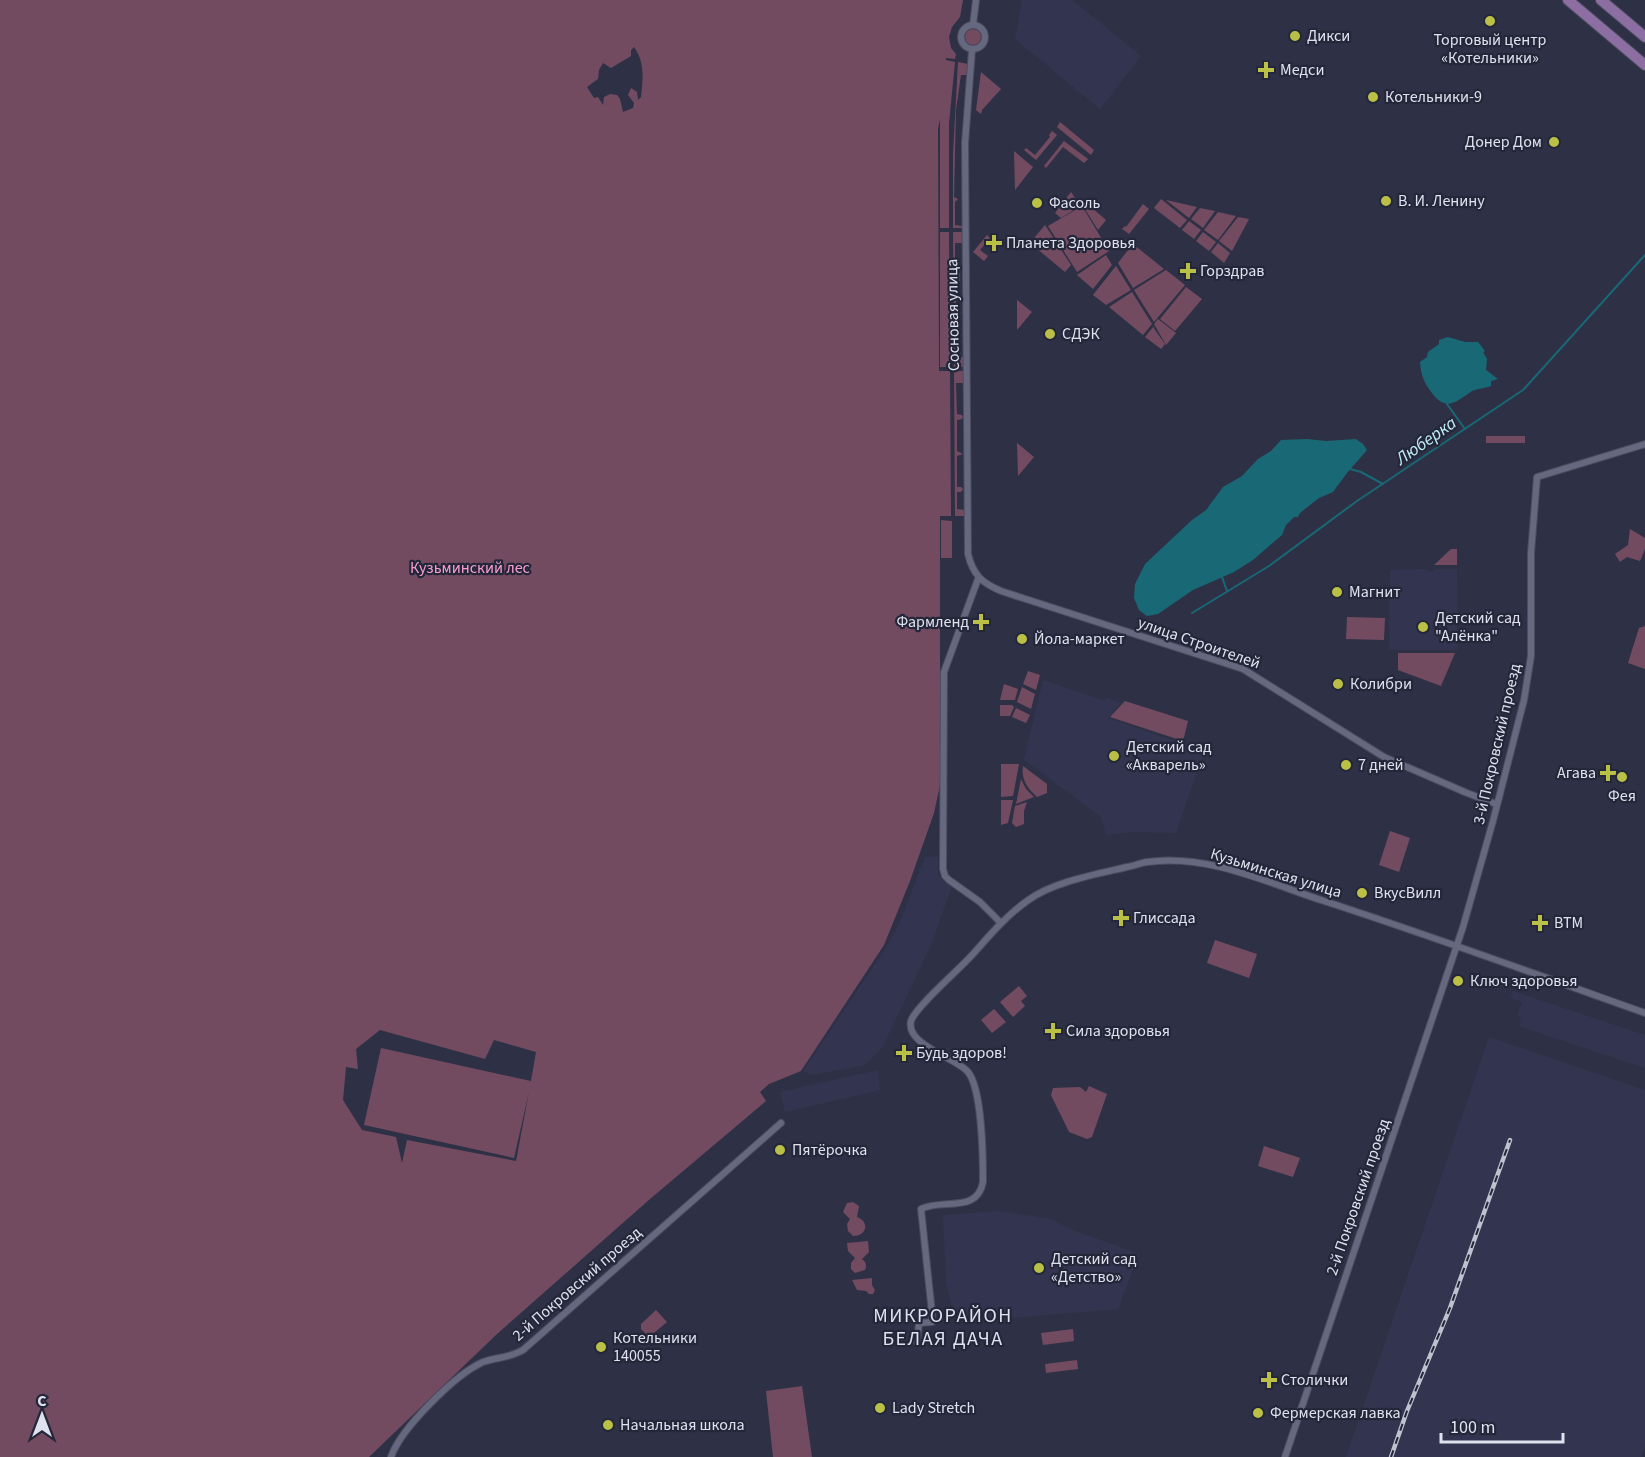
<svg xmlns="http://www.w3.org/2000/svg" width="1645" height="1457" font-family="'Source Sans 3',sans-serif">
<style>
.built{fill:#333550}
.green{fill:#734b61;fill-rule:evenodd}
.water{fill:#196876}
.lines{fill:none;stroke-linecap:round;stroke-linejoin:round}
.stream{stroke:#196876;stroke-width:2}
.minor-casing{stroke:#4b4c5e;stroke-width:8}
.trunk-casing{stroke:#4b4c5e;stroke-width:12}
.minor{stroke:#65687f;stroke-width:6}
.trunk{stroke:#8c6ea3;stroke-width:10}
.rail-casing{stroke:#bfc1cf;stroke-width:4.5}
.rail{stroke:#24273a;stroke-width:2;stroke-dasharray:7;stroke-linecap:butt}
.poi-dot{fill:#bac046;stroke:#24273a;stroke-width:2}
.labels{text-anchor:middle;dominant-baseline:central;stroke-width:4.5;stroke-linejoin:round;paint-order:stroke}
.poi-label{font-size:16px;fill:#dfe1ee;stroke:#24273a;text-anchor:start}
.street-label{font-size:16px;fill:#dfe1ee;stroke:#24273a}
.park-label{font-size:16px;fill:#f89ed0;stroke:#24273a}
.water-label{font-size:18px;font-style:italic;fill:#beecf6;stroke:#24273a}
.quarter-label{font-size:20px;letter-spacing:1.5px;fill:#dfe1ee;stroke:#24273a}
</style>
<rect width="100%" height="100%" fill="#2e3145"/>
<g class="built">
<polygon points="1022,0 1072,0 1141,56 1100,109 1015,39"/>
<polygon points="1427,569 1428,572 1434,571 1434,569 1457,569 1458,650 1389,650 1390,570"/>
<polygon points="1043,680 1105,701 1107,698 1121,703 1108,718 1204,751 1176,833 1132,832 1106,835 1101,817 1024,760"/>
<polygon points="925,857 938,857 938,876 952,886 931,945 882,1048 865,1065 812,1075 803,1071 886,948 899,924"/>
<polygon points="1513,991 1645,1035 1645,1068 1519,1026 1521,1018 1517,1016 1522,1002 1510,998"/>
<polygon points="1489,1037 1645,1090 1645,1446 1641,1457 1346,1457"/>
<polygon points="878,1070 880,1090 785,1112 780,1092"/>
<polygon points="1000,1211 1051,1219 1070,1229 1139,1254 1118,1309 962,1322 951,1302 946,1281 943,1215"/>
</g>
<g class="green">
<path d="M0,0H963L960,17L952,27L949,37L951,48L956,54L955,59L946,58V60L955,62L949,123V228H940V119L938,129L939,371H950L951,516H940V384V785L934,813L910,881L884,945L801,1071L769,1084L760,1092L766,1101L650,1199L497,1334L369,1457H0ZM634,47C645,62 643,79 641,97L638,100L637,92L631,88L628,95L634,103L633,108L623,112L620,99L617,95L610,94L604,97L603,105L598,97L594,98L587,87L598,79L599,70L603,63L611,68L631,56V50ZM380,1030L485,1059L494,1040L536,1052L531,1081L381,1048L364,1125L514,1158L529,1092L516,1161L407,1140L402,1163L396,1137L362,1130L343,1100L346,1067L358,1069L356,1049Z"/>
<circle cx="973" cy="37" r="8"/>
<polygon points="958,62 968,64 967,75 961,75 956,110 954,197 958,199 955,202 955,225 962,226 962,228 953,228 953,154"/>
<polygon points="981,72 1001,89 982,110 981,114 976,110"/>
<polygon points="1060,122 1094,150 1091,155 1057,127"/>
<polygon points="1052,131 1057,135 1036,160 1024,150 1026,148 1035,155 1050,137 1049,135"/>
<polygon points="1064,141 1088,159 1084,163 1063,147 1046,168 1044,166"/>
<polygon points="1014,151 1033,167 1015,190"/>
<polygon points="1071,192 1080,206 1061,218 1055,213"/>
<polygon points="1161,199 1187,220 1180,228 1154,208"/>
<polygon points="1166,200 1197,207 1189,218"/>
<polygon points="1085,202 1106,220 1098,230 1083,206"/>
<polygon points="1143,204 1149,209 1129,234 1122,229 1125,226 1126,227"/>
<polygon points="1082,206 1109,251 1077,272 1048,226"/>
<polygon points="1200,208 1215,211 1203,228 1191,219"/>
<polygon points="1218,212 1236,216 1218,240 1204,230"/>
<polygon points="1238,217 1249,219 1232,251 1219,241"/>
<polygon points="1189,221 1201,230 1194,239 1182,230"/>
<polygon points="1045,225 1071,265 1065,272 1030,243"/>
<polygon points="940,232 949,232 950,367 940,367"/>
<polygon points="953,232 962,232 962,243 955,243 955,273 960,273 960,281 956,282 956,311 961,313 956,315 956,357 963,357 963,367 954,367"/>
<polygon points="1203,232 1216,242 1209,251 1196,241"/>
<polygon points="987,235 990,238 980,250 988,256 984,261 973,252"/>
<polygon points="1218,243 1230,253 1224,263 1211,252"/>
<polygon points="1133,244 1164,269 1133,288 1118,263"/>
<polygon points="1106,255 1112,265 1093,289 1077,275"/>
<polygon points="1116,266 1131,290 1106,305 1093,295"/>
<polygon points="1166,270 1185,285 1154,322 1134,290"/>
<polygon points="1186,287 1202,299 1175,331 1160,319"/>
<polygon points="1132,292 1152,324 1143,335 1109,307"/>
<polygon points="1017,300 1032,312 1017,330"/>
<polygon points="1158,319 1176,333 1166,345 1154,324"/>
<polygon points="1153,327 1165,344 1161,349 1145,337"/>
<polygon points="954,371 964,371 964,383 956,383 957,414 962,415 963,417 962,419 957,420 957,451 963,454 957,456 957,487 961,487 963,489 961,492 957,492 957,509 965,510 965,516 955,516"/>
<rect x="1486" y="436" width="39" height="7"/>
<polygon points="1017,443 1034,457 1018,476"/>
<polygon points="941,520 952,521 952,558 941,558"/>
<polygon points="1630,529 1645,538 1645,549 1640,561 1627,557 1620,562 1615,554 1628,545"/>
<polygon points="1451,549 1457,549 1457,565 1434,565"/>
<polygon points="1347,617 1385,618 1384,640 1346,639"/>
<polygon points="1645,626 1645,669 1628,663 1639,628"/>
<polygon points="1398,653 1455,653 1441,686 1398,670"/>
<polygon points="1028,671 1040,675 1036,690 1023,684"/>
<polygon points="1004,684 1018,689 1015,700 1000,700"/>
<polygon points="1022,687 1035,694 1031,709 1017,702"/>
<polygon points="1125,701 1188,721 1183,741 1110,717"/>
<polygon points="1000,705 1012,705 1014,707 1010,716 1000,716"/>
<polygon points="1016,708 1030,715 1026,723 1012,717"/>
<polygon points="1001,764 1019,764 1013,796 1001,797"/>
<path d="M1023,766L1047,784V793L1037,797C1027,788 1021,779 1023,766Z"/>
<polygon points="1021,779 1026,789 1034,797 1016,804"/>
<polygon points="1001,800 1013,800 1008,823 1001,825"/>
<polygon points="1027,802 1024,811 1024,824 1016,827 1012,823 1015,806"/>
<polygon points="1390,831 1410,838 1399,872 1379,865"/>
<polygon points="1215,940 1257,954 1249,978 1207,963"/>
<polygon points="1019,986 1027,996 1021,1001 1025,1006 1013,1017 1000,1002"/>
<polygon points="994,1009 1006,1022 992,1033 981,1020"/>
<polygon points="1089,1086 1107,1094 1092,1137 1087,1139 1069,1132 1051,1095 1053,1088 1080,1087 1086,1092"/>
<polygon points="1264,1146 1300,1158 1293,1177 1258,1166"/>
<path d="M853,1202L859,1206L857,1217C870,1222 867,1236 853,1236L848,1231L847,1224L850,1219L843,1212L847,1203Z"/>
<path d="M868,1241L869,1252L862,1259C866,1262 867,1266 865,1270L855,1273L851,1269V1263L855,1258L848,1251L847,1243Z"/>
<polygon points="872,1278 872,1285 875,1290 873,1294 869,1294 866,1291 857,1290 852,1280"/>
<polygon points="656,1310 667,1322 649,1337 641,1329 641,1324"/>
<polygon points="1073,1329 1074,1341 1043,1345 1041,1333"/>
<polygon points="1077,1360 1078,1369 1046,1373 1045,1364"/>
<polygon points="802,1386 812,1457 773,1457 766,1391"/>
</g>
<g class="water">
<path d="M1448,337L1465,342H1478L1485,351L1483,352L1487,359L1486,370L1498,379L1491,381V386C1486,388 1476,389 1472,391C1456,402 1446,412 1432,393C1424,383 1421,375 1420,362L1427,357L1428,352L1439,344V340Z"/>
<polygon points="1307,439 1326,441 1356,439 1363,444 1367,450 1347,473 1333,492 1319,498 1300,513 1298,517 1294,517 1286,525 1282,535 1253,560 1234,572 1193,590 1158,614 1147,616 1139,610 1134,598 1135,584 1145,564 1192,520 1206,510 1223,487 1242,476 1258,459 1271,451 1281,440"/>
</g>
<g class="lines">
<g class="stream">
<polyline points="1447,404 1465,429"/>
<polyline points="1350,469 1361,472 1383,484"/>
<polyline points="1222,577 1227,591"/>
<polyline points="1192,613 1269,566 1357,501 1523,390 1645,255"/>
</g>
<g class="minor-casing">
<g id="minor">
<circle cx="973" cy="37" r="12"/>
<polyline points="973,25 976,0"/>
<path d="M972,50L965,143L968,554C973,575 982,583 1001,591L1243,669L1384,757L1467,793L1496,804"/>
<polyline points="978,579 944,672 943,869 945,876 949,880 980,902 1000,922"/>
<path d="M917,1342L919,1323L932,1322V1313L921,1209C943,1198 977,1214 983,1182C983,1158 982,1089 968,1072C957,1058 905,1045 911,1021C915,1007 961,968 973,954C990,935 1006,916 1027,901C1052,882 1097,874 1127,867C1134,866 1140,863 1147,862C1207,853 1268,883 1324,901C1432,936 1538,975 1645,1013"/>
<path d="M391,1457C401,1428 456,1374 483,1362C497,1357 510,1358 523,1350L781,1123"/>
<polyline points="1285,1457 1463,927 1493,821 1524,700 1531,656 1531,553 1537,477 1645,444"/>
</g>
</g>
<g class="trunk-casing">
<g id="trunk">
<polyline points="1568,0 1645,65"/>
<polyline points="1601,0 1645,37"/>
</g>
</g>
<use href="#minor" class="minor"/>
<use href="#trunk" class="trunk"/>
<g class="rail-casing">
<polyline id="rail" points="1391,1457 1407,1411 1450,1308 1510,1140"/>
</g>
<use href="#rail" class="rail"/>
</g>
<g class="poi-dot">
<circle cx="1490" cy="21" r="6"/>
<circle cx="1295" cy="36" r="6"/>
<path d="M1263 61h6v6h6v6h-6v6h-6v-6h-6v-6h6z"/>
<circle cx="1373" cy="97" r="6"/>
<circle cx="1554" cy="142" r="6"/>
<circle cx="1386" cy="201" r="6"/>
<circle cx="1037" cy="203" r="6"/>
<path d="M991 234h6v6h6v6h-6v6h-6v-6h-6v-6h6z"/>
<path d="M1185 262h6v6h6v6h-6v6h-6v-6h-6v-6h6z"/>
<circle cx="1050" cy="334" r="6"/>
<circle cx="1337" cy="592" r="6"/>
<path d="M978 613h6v6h6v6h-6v6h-6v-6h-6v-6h6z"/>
<circle cx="1423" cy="627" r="6"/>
<circle cx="1022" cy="639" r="6"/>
<circle cx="1338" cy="684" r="6"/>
<circle cx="1114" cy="756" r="6"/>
<circle cx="1346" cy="765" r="6"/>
<path d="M1605 764h6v6h6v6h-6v6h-6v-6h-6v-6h6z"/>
<circle cx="1622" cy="777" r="6"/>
<circle cx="1362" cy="893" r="6"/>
<path d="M1118 909h6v6h6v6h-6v6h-6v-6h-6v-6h6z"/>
<path d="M1537 914h6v6h6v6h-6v6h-6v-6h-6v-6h6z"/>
<circle cx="1458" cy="981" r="6"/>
<path d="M1050 1022h6v6h6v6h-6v6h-6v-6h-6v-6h6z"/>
<path d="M901 1044h6v6h6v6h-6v6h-6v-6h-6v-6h6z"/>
<circle cx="780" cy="1150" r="6"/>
<circle cx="1039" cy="1268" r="6"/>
<circle cx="601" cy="1347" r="6"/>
<path d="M1266 1371h6v6h6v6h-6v6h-6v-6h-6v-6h6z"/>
<circle cx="880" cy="1408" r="6"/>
<circle cx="1258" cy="1413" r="6"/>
<circle cx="608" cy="1425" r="6"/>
</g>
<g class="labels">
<g class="poi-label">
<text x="1307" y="36">Дикси</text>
<text x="1490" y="40" text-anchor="middle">Торговый центр<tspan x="1490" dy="18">«Котельники»</tspan></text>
<text x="1280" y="70">Медси</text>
<text x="1385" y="97">Котельники-9</text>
<text x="1542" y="142" text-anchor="end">Донер Дом</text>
<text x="1398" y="201">В. И. Ленину</text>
<text x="1049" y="203">Фасоль</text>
<text x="1006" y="243">Планета Здоровья</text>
<text x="1200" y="271">Горздрав</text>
<text x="1062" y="334">СДЭК</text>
<text x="1349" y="592">Магнит</text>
<text x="1435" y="618">Детский сад<tspan x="1435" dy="18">"Алёнка"</tspan></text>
<text x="969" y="622" text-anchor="end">Фармленд</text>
<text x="1034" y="639">Йола-маркет</text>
<text x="1350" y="684">Колибри</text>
<text x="1126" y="747">Детский сад<tspan x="1126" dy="18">«Акварель»</tspan></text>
<text x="1358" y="765">7 дней</text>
<text x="1596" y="773" text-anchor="end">Агава</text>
<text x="1622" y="796" text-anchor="middle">Фея</text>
<text x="1374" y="893">ВкусВилл</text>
<text x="1133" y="918">Глиссада</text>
<text x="1554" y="923">ВТМ</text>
<text x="1470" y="981">Ключ здоровья</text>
<text x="1066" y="1031">Сила здоровья</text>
<text x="916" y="1053">Будь здоров!</text>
<text x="792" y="1150">Пятёрочка</text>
<text x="1051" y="1259">Детский сад<tspan x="1051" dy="18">«Детство»</tspan></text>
<text x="613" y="1338">Котельники<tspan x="613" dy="18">140055</tspan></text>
<text x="1281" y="1380">Столички</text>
<text x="892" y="1408">Lady Stretch</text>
<text x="1270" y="1413">Фермерская лавка</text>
<text x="620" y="1425">Начальная школа</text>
</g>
<g class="street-label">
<text transform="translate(953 315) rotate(-91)">Сосновая улица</text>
<text transform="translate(1199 643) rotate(19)">улица Строителей</text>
<text transform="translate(1497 744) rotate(-77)">3-й Покровский проезд</text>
<text transform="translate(1276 873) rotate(17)">Кузьминская улица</text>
<text transform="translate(1358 1197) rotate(-71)">2-й Покровский проезд</text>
<text transform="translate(577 1284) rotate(-41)">2-й Покровский проезд</text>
</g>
<g class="park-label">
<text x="470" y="568">Кузьминский лес</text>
</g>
<g class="water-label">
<text transform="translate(1426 441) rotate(-35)">Люберка</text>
</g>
<g class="quarter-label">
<text x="943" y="1316">МИКРОРАЙОН<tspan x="943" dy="23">БЕЛАЯ ДАЧА</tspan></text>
</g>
</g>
<g transform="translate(42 1415)" stroke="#24273a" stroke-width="4.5" paint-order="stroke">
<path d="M0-4.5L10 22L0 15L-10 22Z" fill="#dfe1ee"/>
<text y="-9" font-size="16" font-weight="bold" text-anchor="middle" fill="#dfe1ee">С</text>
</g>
<path d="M1441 1433v9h122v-9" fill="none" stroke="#dfe1ee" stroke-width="3"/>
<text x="1450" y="1433" font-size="18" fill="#dfe1ee" stroke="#24273a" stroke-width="4.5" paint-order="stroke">100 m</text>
</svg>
